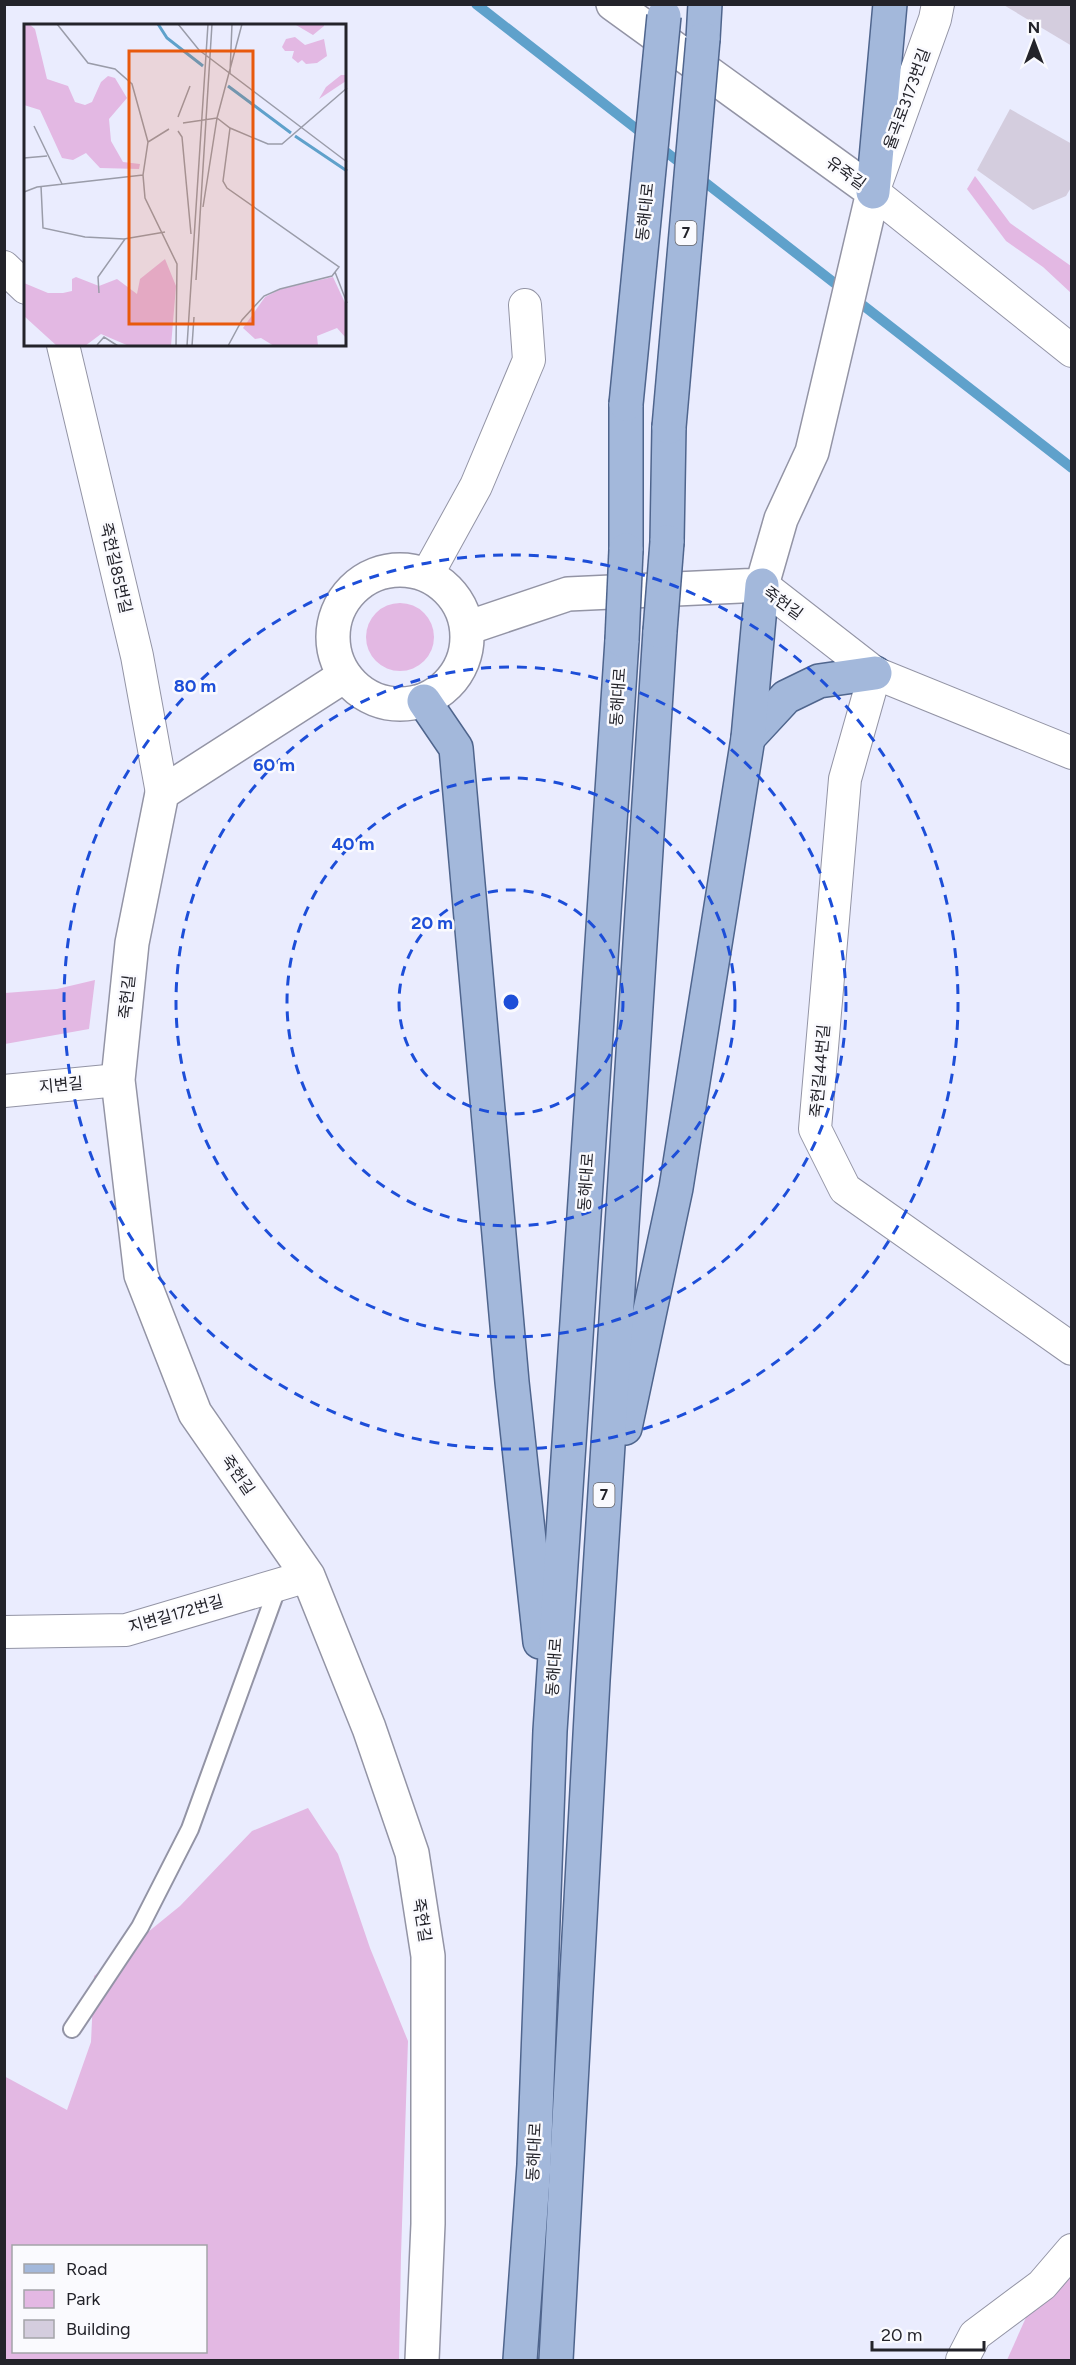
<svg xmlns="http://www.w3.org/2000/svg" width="1076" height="2365" font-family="Figtree,'Noto Sans KR',sans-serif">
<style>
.green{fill:#e3b8e3;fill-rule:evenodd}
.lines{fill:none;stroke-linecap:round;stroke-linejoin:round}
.stream{stroke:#5fa1cb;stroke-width:10}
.building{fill:#d4cdde}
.service-casing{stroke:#9394a5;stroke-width:20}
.minor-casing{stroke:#9394a5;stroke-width:34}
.tertiary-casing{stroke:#9394a5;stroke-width:36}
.primary-casing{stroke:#4f658d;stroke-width:36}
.service{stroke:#fff;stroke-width:16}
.minor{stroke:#fff;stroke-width:32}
.tertiary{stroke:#fff;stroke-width:33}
.primary{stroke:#a3b8db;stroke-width:33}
.primary-bridge-casing{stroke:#4f658d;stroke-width:36;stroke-linecap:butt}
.primary-bridge{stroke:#a3b8db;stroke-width:33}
.ring{fill:none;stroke:#1d4ed8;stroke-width:3;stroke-dasharray:10 8}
.labels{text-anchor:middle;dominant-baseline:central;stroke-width:5;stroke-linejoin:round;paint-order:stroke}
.shield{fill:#fafafe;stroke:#64646a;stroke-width:1.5}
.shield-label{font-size:15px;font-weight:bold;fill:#23232a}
.street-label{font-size:16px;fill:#23232a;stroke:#fafafe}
.inset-river{fill:none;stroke:#5fa1cb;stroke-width:3}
.inset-road{fill:none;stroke:#9a9ca9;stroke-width:1.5}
.view{fill:#e8590c;fill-opacity:0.15;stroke:#e8590c;stroke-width:3}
.inset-edge{fill:none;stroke:#23232a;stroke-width:3}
.centre{fill:#1d4ed8;stroke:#fafafe;stroke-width:3}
.ring-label{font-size:18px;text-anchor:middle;font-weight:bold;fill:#1d4ed8;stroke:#fafafe;stroke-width:5;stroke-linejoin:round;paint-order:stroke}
</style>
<rect width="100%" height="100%" fill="#eaecfe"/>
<g class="green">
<polygon points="975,176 1010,223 1071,266 1071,293 1043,267 1006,241 967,189"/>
<circle cx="400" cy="637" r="34"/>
<polygon points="95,980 89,1029 5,1044 5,993 57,989"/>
<path d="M308,1808L338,1854L370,1948L408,2041L401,2255L399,2360H5L4,2076L67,2110L91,2042L94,1976L180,1906L252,1831ZM14,2246H206V2352H14Z"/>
<polygon points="1071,2263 1071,2360 1007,2360 1028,2313"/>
</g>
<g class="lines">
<polyline class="stream" points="476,4 1072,468"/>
</g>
<g class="building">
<polygon points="1002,4 1072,4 1072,46"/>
<polygon points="1010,109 1072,144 1072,186 1066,196 1033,210 977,170"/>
</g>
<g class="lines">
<g class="service-casing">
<polyline id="service" points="72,2029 140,1927 190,1829 278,1586"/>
</g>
<g class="minor-casing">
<g id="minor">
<polyline points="938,4 935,19 873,192 1072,351"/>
<polyline points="4,267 26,288"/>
<polyline points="63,345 137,656 162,793"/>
<polyline points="427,575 476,486 529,360 525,305"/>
<polyline points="762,585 875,673 1072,753"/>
<polyline points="875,673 845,779 815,1129 845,1189 1072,1349"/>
<polyline points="4,1091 118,1080"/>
<polyline points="4,1632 126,1630 308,1576"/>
<polyline points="962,2360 975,2335 1042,2285 1072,2250"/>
</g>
</g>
<g class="tertiary-casing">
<g id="tertiary">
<circle cx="400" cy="637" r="67"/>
<polyline points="467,628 568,594 762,585 781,519 812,452 873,192 613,4"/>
<polyline points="344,676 162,793 132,943 118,1080 141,1275 195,1413 308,1576 369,1728 412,1853 428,1956 428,2224 422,2360"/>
</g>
</g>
<g class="primary-casing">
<g id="primary">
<polyline points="703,39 705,4"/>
<polyline points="873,192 890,4"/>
<polyline points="667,542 669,427"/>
<polyline points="626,550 626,404"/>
<polyline points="424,701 456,748 512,1382 540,1642"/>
<polyline points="748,738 786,697 819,681 875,673"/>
<polyline points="625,1428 676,1188 748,738 762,585"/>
<polyline points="520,2360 534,2165 550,1731 622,640"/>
<polyline points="556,2360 593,1680 660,631"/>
</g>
</g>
<use href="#service" class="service"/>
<use href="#minor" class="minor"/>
<use href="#tertiary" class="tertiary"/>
<use href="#primary" class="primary"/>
<g class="primary-bridge-casing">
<g id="primary-bridge">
<polyline points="626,404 664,16"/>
<polyline points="669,427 703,39"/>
<polyline points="660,631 667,542"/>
<polyline points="622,640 626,550"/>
</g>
</g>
<use href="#primary-bridge" class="primary-bridge"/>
</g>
<g class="ring">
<circle cx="511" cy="1002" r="112"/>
<circle cx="511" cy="1002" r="224"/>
<circle cx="511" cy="1002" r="335"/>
<circle cx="511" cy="1002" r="447"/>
</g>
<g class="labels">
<g class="shield">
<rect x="675.5" y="221" width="21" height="24" rx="4.5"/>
<rect x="593.5" y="1483" width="21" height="24" rx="4.5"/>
</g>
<g class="shield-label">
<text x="686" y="233">7</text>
<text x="604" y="1495">7</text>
</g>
<g class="street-label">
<text transform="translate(907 99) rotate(-70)">율곡로3173번길</text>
<text transform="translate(846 173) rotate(36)">유죽길</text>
<text transform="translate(645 212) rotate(-84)">동해대로</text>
<text transform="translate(116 568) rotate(77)">죽헌길85번길</text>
<text transform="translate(783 603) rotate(36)">죽헌길</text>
<text transform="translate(618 697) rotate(-86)">동해대로</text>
<text transform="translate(127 997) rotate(-84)">죽헌길</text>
<text transform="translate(820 1071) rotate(-85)">죽헌길44번길</text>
<text transform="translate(61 1085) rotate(-5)">지변길</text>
<text transform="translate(586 1182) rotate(-86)">동해대로</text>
<text transform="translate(238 1475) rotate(55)">죽헌길</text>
<text transform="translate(176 1614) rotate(-16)">지변길172번길</text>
<text transform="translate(554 1667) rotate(-86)">동해대로</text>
<text transform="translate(422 1920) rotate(81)">죽헌길</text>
<text transform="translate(534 2152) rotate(-87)">동해대로</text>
</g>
</g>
<g transform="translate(24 24)">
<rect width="322" height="322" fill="#eaecfe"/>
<path d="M5,0L11,5L23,55L44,62L51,78L61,81L68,78L77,58L84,52L91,54L103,74L85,95L87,117L99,138L116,140L115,145L76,144L62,129L49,136L38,134L16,86L0,81V2ZM272,1L300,0V2L289,11ZM271,13L281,21L300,15L303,32L293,39L282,40L278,36L274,39L268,34L270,27H261L258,23L262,15ZM317,51H322V57L295,75L302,63ZM141,235L152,262L147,322H105L77,310L61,322H33L0,292V259L24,269H39L48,267V255L52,253L75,262L93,255L113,270L116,255ZM309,253L322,281V314L313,304L293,312L294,322H250L237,314L231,315L219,304L241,273L257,265Z" fill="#e3b8e3"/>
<path class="inset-river" d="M134,0L143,14L179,42M204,62L267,109M271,112L323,147"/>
<path class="inset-road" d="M33,0L64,39L91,45L108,60L124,118M154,0L175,26L323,138M206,49L208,0M154,93L166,62M193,94L218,0M159,99L193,94L206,104L244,120H258L323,64M10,102L38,160M145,105L124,118L119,151L121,174L153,240L152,322M154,107L158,113L167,210M0,134L23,132M17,162L19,204L61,213L100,215L141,208M0,168L13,163L119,151M179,183L193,94M311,248L323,279M172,256L188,0M75,269L74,253L101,215M73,321L80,313L94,322M163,322L184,0M168,322L170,293M204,322L218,296L240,272L256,265L308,252L315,243L203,164L199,157L206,104"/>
<path class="view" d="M105,27H229V300H105Z"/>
<rect width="322" height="322" class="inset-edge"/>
</g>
<circle cx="511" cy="1002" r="9" class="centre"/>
<g class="ring-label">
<text x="195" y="692">80 m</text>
<text x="274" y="771">60 m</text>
<text x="353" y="850">40 m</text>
<text x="432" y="929">20 m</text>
</g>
<rect width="1076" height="2365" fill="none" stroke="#23232a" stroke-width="12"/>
<rect x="12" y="2245" width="195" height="108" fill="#fafafe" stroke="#a4a4a9" stroke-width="1.5"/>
<rect x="24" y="2264" width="30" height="9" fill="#a3b8db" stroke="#a4a4a9" stroke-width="1.5"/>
<text x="66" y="2275" font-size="18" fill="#23232a">Road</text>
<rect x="24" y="2290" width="30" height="18" fill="#e3b8e3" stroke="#a4a4a9" stroke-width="1.5"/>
<text x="66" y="2305" font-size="18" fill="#23232a">Park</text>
<rect x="24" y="2320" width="30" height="18" fill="#d4cdde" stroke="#a4a4a9" stroke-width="1.5"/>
<text x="66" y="2335" font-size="18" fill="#23232a">Building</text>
<g transform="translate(1034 42)" stroke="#fafafe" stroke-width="4.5" paint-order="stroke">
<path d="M0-4.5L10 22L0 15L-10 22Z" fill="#23232a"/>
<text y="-9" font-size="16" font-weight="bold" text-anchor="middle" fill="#23232a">N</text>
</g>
<path d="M872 2341v9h112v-9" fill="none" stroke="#23232a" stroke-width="3"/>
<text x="881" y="2341" font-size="18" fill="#23232a" stroke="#fafafe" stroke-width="4.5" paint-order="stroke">20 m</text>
</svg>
